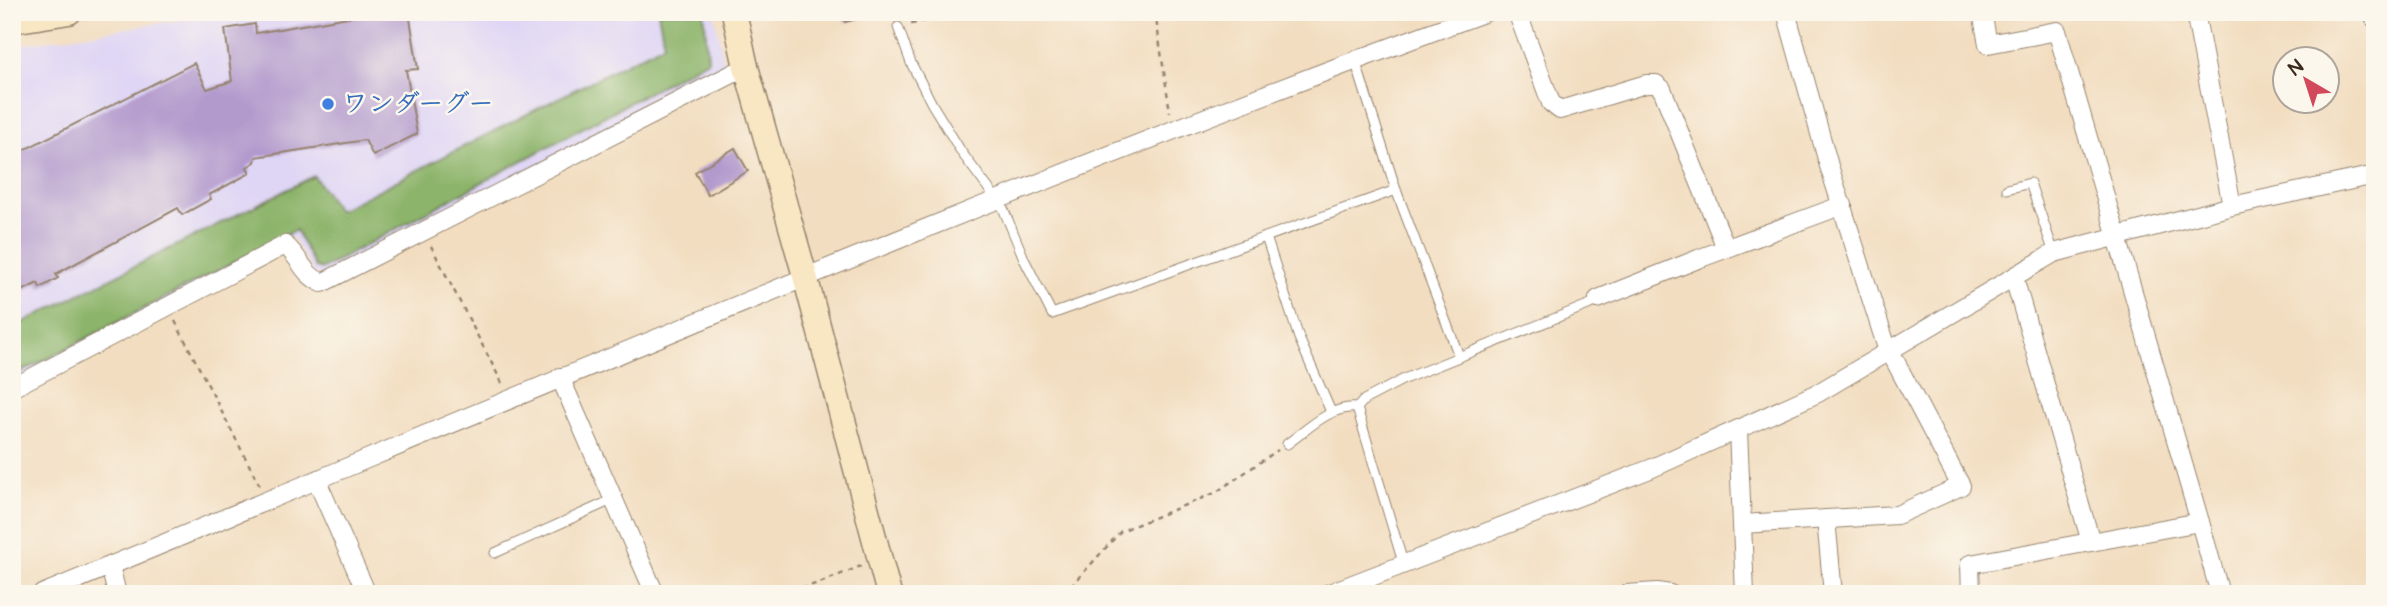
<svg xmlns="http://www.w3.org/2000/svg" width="2387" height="606" font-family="'Architects Daughter','Klee One',sans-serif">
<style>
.built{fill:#dfd5f5}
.forest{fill:#8cb46a;stroke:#646f44;stroke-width:2}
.building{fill:#b29acd}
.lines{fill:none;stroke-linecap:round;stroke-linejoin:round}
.lane-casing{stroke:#96846f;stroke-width:11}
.street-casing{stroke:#96846f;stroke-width:20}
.secondary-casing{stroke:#96846f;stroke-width:27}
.path{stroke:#96846f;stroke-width:2.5;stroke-dasharray:5 5;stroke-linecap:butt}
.lane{stroke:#fff;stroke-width:9}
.street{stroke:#fff;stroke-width:18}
.secondary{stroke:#f9e7c3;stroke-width:24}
.shop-dot{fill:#3f7fe0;stroke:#fbf7ec;stroke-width:2.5}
.labels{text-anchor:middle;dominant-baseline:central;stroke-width:5;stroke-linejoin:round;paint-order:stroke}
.shop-label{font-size:26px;font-weight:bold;fill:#366cbe;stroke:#fbf7ec;text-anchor:start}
</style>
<rect width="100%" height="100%" fill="#fbf7ec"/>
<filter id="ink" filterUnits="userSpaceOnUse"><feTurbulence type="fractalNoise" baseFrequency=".0143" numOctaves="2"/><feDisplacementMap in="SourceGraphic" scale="14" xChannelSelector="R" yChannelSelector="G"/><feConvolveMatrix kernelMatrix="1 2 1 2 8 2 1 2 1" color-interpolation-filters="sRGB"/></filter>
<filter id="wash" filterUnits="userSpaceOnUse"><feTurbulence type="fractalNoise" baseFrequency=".00686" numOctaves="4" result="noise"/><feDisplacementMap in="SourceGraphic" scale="28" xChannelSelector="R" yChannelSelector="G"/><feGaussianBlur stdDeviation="1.57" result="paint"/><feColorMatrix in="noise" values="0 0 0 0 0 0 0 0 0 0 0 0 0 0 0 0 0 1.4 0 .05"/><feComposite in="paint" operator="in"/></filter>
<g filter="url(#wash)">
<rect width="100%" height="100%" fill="#f2ddc0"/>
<polygon class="built" points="231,12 714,12 725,68 324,276 314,274 293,237 12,382 12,46"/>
<polygon class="forest" points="658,12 704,12 708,60 322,269 315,267 296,230 12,377 12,328 314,176 338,211 664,44"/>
<g id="blocks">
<g class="building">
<polygon points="377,12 409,12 418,69 406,70 417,134 373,156 365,140 256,157 255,162 247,167 250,173 209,195 211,199 182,215 178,208 56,274 58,278 40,288 38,283 12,296 12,156 194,63 207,89 232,81 225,29 255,24 256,33"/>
<polygon points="843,12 868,12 869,16 845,22"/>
<polygon points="735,148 748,171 708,195 695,172"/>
</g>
</g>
</g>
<g filter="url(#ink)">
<use href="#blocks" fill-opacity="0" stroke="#96846f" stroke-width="2"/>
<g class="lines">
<g class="lane-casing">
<g id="lane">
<polyline points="898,27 911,63 932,104 962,153 1003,208 1025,261 1052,314 1396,190"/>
<polyline points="1355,60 1396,190 1459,356"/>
<polyline points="2007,189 2030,183 2054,253"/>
<polyline points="1266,237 1299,338 1331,412"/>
<polyline points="1357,408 1404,566"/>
<path d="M1287,444C1308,429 1331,405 1357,408L1364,400L1404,379L1593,303L1598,299"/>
<polyline points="495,553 614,499"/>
</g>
</g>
<g class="street-casing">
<g id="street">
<polyline points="1517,12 1551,103 1560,110 1646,84 1656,84 1662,89 1726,248"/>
<polyline points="2195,12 2232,206"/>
<polyline points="2372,12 2375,19"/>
<polyline points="2014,278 2091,542"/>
<polyline points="1598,299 1698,259 1843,205"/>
<polyline points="560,377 655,594"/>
<path d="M12,388L285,245C301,258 302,274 322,283L746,67"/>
<polyline points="1738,431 1745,594"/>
<polyline points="317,481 367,594"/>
<polyline points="1826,519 1833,594"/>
<polyline points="2200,522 2220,594"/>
<polyline points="1742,524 1897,515 1961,486 1885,342 1829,166 1786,12"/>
<polyline points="110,566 117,594"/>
<path d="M42,594C522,396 998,190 1486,12"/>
<polyline points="1327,594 1650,469 1818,393 2054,253 2232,206 2375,175"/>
<polyline points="1627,594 1657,592 1670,594"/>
<polyline points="1971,594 1970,564 2200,522 2057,31 1988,44 1982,12"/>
</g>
</g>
<g class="secondary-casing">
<g id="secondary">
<polyline points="734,12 746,67 805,276 889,594"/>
<polyline points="12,21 69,12"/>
</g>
</g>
<g class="path">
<polyline points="1155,12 1170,112"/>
<polyline points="911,24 966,12"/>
<polyline points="431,246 502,383"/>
<polyline points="175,321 260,486"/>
<polyline points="782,594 822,582 861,566"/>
<polyline points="1064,594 1121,531 1215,493 1278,450"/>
</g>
<use href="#lane" class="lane"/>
<use href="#street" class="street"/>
<use href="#secondary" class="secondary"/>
</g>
</g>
<circle class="shop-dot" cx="328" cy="104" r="7"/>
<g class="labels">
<g class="shop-label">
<text x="342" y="104">ワンダーグー</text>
</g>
</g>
<rect width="2387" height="606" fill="none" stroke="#fbf7ec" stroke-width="42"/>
<g transform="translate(2306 80) rotate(321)"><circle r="33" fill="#fbf7ec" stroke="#aea59a" stroke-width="2"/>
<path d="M0-5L12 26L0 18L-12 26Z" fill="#d1495b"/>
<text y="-10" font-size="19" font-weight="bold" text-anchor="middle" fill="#3b2a1e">N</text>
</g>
</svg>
